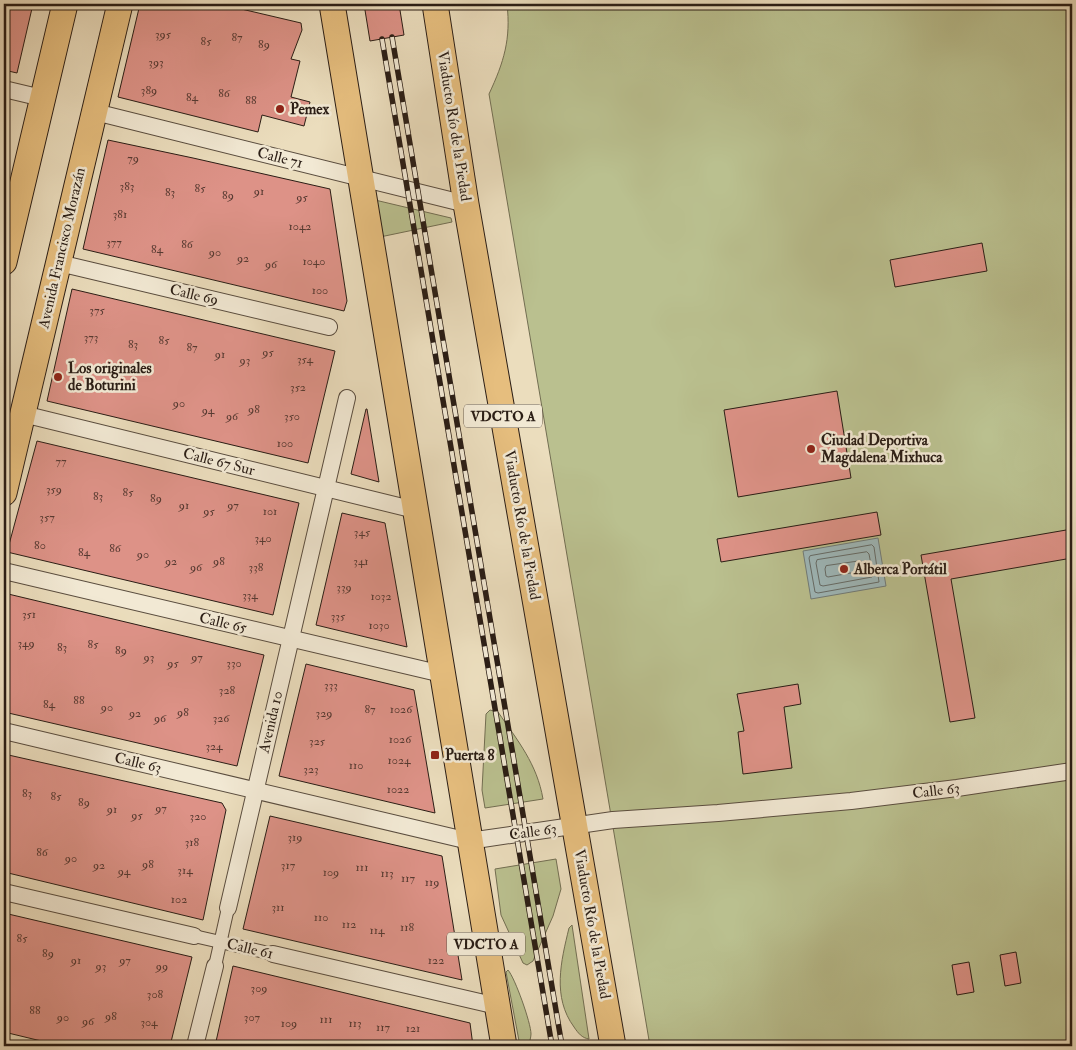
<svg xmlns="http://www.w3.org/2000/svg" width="1076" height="1050" font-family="'IM FELL Double Pica',serif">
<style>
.green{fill:#bac08f;stroke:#726e52}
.water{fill:#9eb9bc;stroke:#707b79}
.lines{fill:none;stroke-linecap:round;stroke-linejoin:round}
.shore{stroke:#646b68;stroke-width:1}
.building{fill:#dd9287;stroke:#2a1d15}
.pedestrian-casing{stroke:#5a4d3f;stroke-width:14}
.minor-casing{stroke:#5a4d3f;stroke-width:18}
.primary-casing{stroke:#2a1d15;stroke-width:27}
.pedestrian{stroke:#f2e9d4;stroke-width:12}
.minor{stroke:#f2e9d4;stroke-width:16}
.primary{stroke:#e6be7e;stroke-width:25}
.rail-casing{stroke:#2a1d15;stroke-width:5.5}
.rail{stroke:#f2e9d4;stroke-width:4;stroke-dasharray:11;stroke-linecap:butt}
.poi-dot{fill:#8f2418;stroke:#f2e9d4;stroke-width:2}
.labels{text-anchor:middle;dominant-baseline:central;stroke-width:5;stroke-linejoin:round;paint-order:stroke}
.number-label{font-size:12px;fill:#573a32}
.shield{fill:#f2e9d4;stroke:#665a4e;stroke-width:1}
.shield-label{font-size:14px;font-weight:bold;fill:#2a1d15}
.poi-label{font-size:15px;font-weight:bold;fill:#2a1d15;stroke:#f2e9d4;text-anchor:start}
.street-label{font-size:15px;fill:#2a1d15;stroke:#f2e9d4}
</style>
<rect width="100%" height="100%" fill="#ebddbd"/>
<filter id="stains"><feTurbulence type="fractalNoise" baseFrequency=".004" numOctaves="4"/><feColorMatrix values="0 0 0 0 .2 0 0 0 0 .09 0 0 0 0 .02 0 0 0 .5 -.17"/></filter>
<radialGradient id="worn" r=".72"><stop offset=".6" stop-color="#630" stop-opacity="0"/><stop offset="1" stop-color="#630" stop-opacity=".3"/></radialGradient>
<g class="green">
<path d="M507,4H1072V1046H650L489,94C504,62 511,39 507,4Z"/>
<polygon points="375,200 451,218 452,222 380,237"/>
<path d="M490,710L498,712C518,741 537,764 543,799L485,808L482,790L486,714Z"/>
<polygon points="556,859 561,889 553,916 533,961 527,965 523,963 501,915 495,869"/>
<path d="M572,925L589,1039C582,1038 578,1033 574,1027C552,997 561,961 569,928Z"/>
<path d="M508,970C515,978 531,1023 531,1034C531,1038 529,1042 529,1046H520L506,972Z"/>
</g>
<polygon class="water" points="878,538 886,586 811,599 803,551"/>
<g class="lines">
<g class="shore">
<polygon points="872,545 874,547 879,582 818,593 815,592 809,558 810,556"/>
<polygon points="867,552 869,554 873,575 872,577 823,586 820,585 816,563 817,560"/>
<polygon points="861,561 864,569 862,571 828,577 826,576 825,569 826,566"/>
</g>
</g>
<g class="building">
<polygon points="4,4 33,4 17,73 4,70"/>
<polygon points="140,4 220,4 301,23 302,30 291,59 300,61 291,97 310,102 304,126 262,115 258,132 118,97"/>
<polygon points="364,4 399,4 404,35 370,41"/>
<polygon points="108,140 193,158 330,189 347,301 344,311 83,249"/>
<polygon points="982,243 987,271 895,287 890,260"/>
<polygon points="72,289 335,351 308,463 47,401"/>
<polygon points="837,391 851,478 738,497 724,410"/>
<polygon points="366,409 367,409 379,482 351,474"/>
<polygon points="37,441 299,503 273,615 7,552"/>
<polygon points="877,512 881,535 721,562 717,539"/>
<polygon points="342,513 385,523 407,647 316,625"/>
<polygon points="1072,529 1072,558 951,579 975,718 950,722 921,555"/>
<polygon points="4,593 264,655 237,766 4,712"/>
<polygon points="306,664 414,690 435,813 279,776"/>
<polygon points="798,684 801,704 784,707 792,768 743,774 738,732 744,731 737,694"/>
<polygon points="4,754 222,803 226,810 203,920 4,872"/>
<polygon points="270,816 442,856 462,980 243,929"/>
<polygon points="4,913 192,957 170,1046 62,1046 4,1032"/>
<polygon points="1016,952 1021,983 1005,986 1000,955"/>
<polygon points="969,962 974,992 957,995 952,965"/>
<polygon points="233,966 470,1023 473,1046 215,1046"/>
</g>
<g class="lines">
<g class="pedestrian-casing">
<g id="pedestrian">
<polyline points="194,936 273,954"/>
<polyline points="215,966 228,908"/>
</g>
</g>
<g class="minor-casing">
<g id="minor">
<polyline points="4,89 42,98"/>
<polyline points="95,112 466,204"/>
<polyline points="59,263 329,327"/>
<polyline points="23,414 415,510"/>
<polyline points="4,571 442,674"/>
<polyline points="4,731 469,841 613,820 718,813 851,801 957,788 1072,771"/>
<polyline points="4,892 194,936"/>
<polyline points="228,908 347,398"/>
<polyline points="273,954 497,1006"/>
<polyline points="195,1046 215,966"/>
</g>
</g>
<g class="primary-casing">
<g id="primary">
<polyline points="332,4 504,1046"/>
<polyline points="435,4 466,204 613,1046"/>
<polyline points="4,262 65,4"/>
<polyline points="4,493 120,4"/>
</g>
</g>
<use href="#pedestrian" class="pedestrian"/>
<use href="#minor" class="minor"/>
<use href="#primary" class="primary"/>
<g class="rail-casing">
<g id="rail">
<polyline points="392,37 562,1046"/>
<polyline points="382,39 552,1046"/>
</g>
</g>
<use href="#rail" class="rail"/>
</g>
<g class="poi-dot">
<circle cx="280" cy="109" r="5"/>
<circle cx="58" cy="377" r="5"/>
<circle cx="811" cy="449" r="5"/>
<circle cx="844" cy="569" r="5"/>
<rect x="430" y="750" width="10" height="10" rx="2.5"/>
</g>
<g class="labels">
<g class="number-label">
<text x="163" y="34">395</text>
<text x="237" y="37">87</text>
<text x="206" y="41">85</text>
<text x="264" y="44">89</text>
<text x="156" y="62">393</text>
<text x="149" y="90">389</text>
<text x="224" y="93">86</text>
<text x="192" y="97">84</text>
<text x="251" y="100">88</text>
<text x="133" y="158">79</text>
<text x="127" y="186">383</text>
<text x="200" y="188">85</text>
<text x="259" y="191">91</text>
<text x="170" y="192">83</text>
<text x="228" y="195">89</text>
<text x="302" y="197">95</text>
<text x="120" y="214">381</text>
<text x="300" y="226">1042</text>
<text x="114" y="242">377</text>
<text x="187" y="244">86</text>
<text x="157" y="249">84</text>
<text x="215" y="252">90</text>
<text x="243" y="258">92</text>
<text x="314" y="261">1040</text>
<text x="271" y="264">96</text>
<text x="320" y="290">100</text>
<text x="97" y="310">375</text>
<text x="91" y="337">373</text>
<text x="164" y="340">85</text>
<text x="133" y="344">83</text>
<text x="192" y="347">87</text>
<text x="268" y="352">95</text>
<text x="220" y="354">91</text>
<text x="305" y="359">354</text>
<text x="245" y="360">93</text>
<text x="298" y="387">352</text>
<text x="179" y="403">90</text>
<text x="254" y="409">98</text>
<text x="208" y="410">94</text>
<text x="232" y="416">96</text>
<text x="292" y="416">350</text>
<text x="285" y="443">100</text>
<text x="61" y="461">77</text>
<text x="54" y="489">359</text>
<text x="128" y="492">85</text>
<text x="98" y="496">83</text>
<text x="156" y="498">89</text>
<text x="184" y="505">91</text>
<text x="233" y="505">97</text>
<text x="209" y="511">95</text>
<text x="270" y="511">101</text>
<text x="47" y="517">357</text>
<text x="362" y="532">345</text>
<text x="263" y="538">340</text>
<text x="40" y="545">80</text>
<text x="115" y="548">86</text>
<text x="84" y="552">84</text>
<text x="143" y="554">90</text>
<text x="171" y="561">92</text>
<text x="219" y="561">98</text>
<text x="361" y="561">341</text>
<text x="196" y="567">96</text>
<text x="256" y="567">338</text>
<text x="344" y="587">339</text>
<text x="250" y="595">334</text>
<text x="381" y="596">1032</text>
<text x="29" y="614">351</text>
<text x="338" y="616">335</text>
<text x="379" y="625">1030</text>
<text x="26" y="643">349</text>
<text x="93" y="644">85</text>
<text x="62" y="647">83</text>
<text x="121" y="650">89</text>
<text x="149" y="657">93</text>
<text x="197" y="657">97</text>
<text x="173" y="663">95</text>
<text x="234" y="663">330</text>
<text x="331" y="685">333</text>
<text x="227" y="690">328</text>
<text x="79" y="700">88</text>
<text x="49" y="704">84</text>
<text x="107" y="707">90</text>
<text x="370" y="709">87</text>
<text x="401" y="709">1026</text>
<text x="183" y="712">98</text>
<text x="135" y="713">92</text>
<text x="324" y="713">329</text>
<text x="160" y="718">96</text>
<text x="221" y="718">326</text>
<text x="400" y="739">1026</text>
<text x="317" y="741">325</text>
<text x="214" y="746">324</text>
<text x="399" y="760">1024</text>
<text x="356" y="765">110</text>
<text x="311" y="769">323</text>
<text x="398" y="789">1022</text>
<text x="27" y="793">83</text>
<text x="56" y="796">85</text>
<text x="84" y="802">89</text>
<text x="161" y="808">97</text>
<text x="112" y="809">91</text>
<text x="137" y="815">95</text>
<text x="198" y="816">320</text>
<text x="295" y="837">319</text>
<text x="192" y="842">318</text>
<text x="42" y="852">86</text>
<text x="71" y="858">90</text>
<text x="148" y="864">98</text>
<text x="99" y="865">92</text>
<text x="288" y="865">317</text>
<text x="362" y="867">111</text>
<text x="185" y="870">314</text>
<text x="124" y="871">94</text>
<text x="331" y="872">109</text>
<text x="387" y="873">113</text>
<text x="408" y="878">117</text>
<text x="432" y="882">119</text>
<text x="179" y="899">102</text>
<text x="278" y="907">311</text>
<text x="321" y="917">110</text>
<text x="349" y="924">112</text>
<text x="407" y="927">118</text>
<text x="377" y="930">114</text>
<text x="22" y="938">85</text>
<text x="48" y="953">89</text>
<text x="76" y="960">91</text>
<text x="125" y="960">97</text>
<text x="436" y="960">122</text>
<text x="101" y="966">93</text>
<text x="162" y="966">99</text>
<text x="259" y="988">309</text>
<text x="155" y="994">308</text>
<text x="35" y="1010">88</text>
<text x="111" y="1016">98</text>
<text x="63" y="1017">90</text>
<text x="252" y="1017">307</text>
<text x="326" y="1019">111</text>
<text x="88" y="1021">96</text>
<text x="149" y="1022">304</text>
<text x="289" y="1023">109</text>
<text x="355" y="1023">113</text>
<text x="383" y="1027">117</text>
<text x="413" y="1028">121</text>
</g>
<g class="shield">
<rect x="464" y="404.5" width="78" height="23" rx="4"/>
<rect x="447" y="932.5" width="78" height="23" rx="4"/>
</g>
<g class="shield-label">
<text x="503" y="416">VDCTO A</text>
<text x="486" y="944">VDCTO A</text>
</g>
<g class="poi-label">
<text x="290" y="109">Pemex</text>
<text x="68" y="368">Los originales<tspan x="68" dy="17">de Boturini</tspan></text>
<text x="821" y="440">Ciudad Deportiva<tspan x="821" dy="17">Magdalena Mixhuca</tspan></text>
<text x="854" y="569">Alberca Portátil</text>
<text x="445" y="755">Puerta 8</text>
</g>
<g class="street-label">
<text transform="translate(454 126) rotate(81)">Viaducto Río de la Piedad</text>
<text transform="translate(280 158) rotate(14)">Calle 71</text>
<text transform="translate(62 248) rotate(-77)">Avenida Francisco Morazán</text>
<text transform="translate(194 295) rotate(13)">Calle 69</text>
<text transform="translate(219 462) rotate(14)">Calle 67 Sur</text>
<text transform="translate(522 525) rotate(80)">Viaducto Río de la Piedad</text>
<text transform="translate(223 623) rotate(13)">Calle 65</text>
<text transform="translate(271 722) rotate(-77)">Avenida 10</text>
<text transform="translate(138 763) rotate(13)">Calle 63</text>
<text transform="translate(936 791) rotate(-7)">Calle 63</text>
<text transform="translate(533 832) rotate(-8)">Calle 63</text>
<text transform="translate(592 924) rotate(80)">Viaducto Río de la Piedad</text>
<text transform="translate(250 949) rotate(13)">Calle 61</text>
</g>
</g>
<rect width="1076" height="1050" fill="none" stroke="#ebddbd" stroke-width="20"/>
<rect x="5" y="5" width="1066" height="1040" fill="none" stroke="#2a1d15" stroke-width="2.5"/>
<rect x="10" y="10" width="1056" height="1030" fill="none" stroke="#2a1d15"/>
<rect width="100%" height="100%" filter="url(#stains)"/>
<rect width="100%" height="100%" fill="url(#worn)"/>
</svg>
